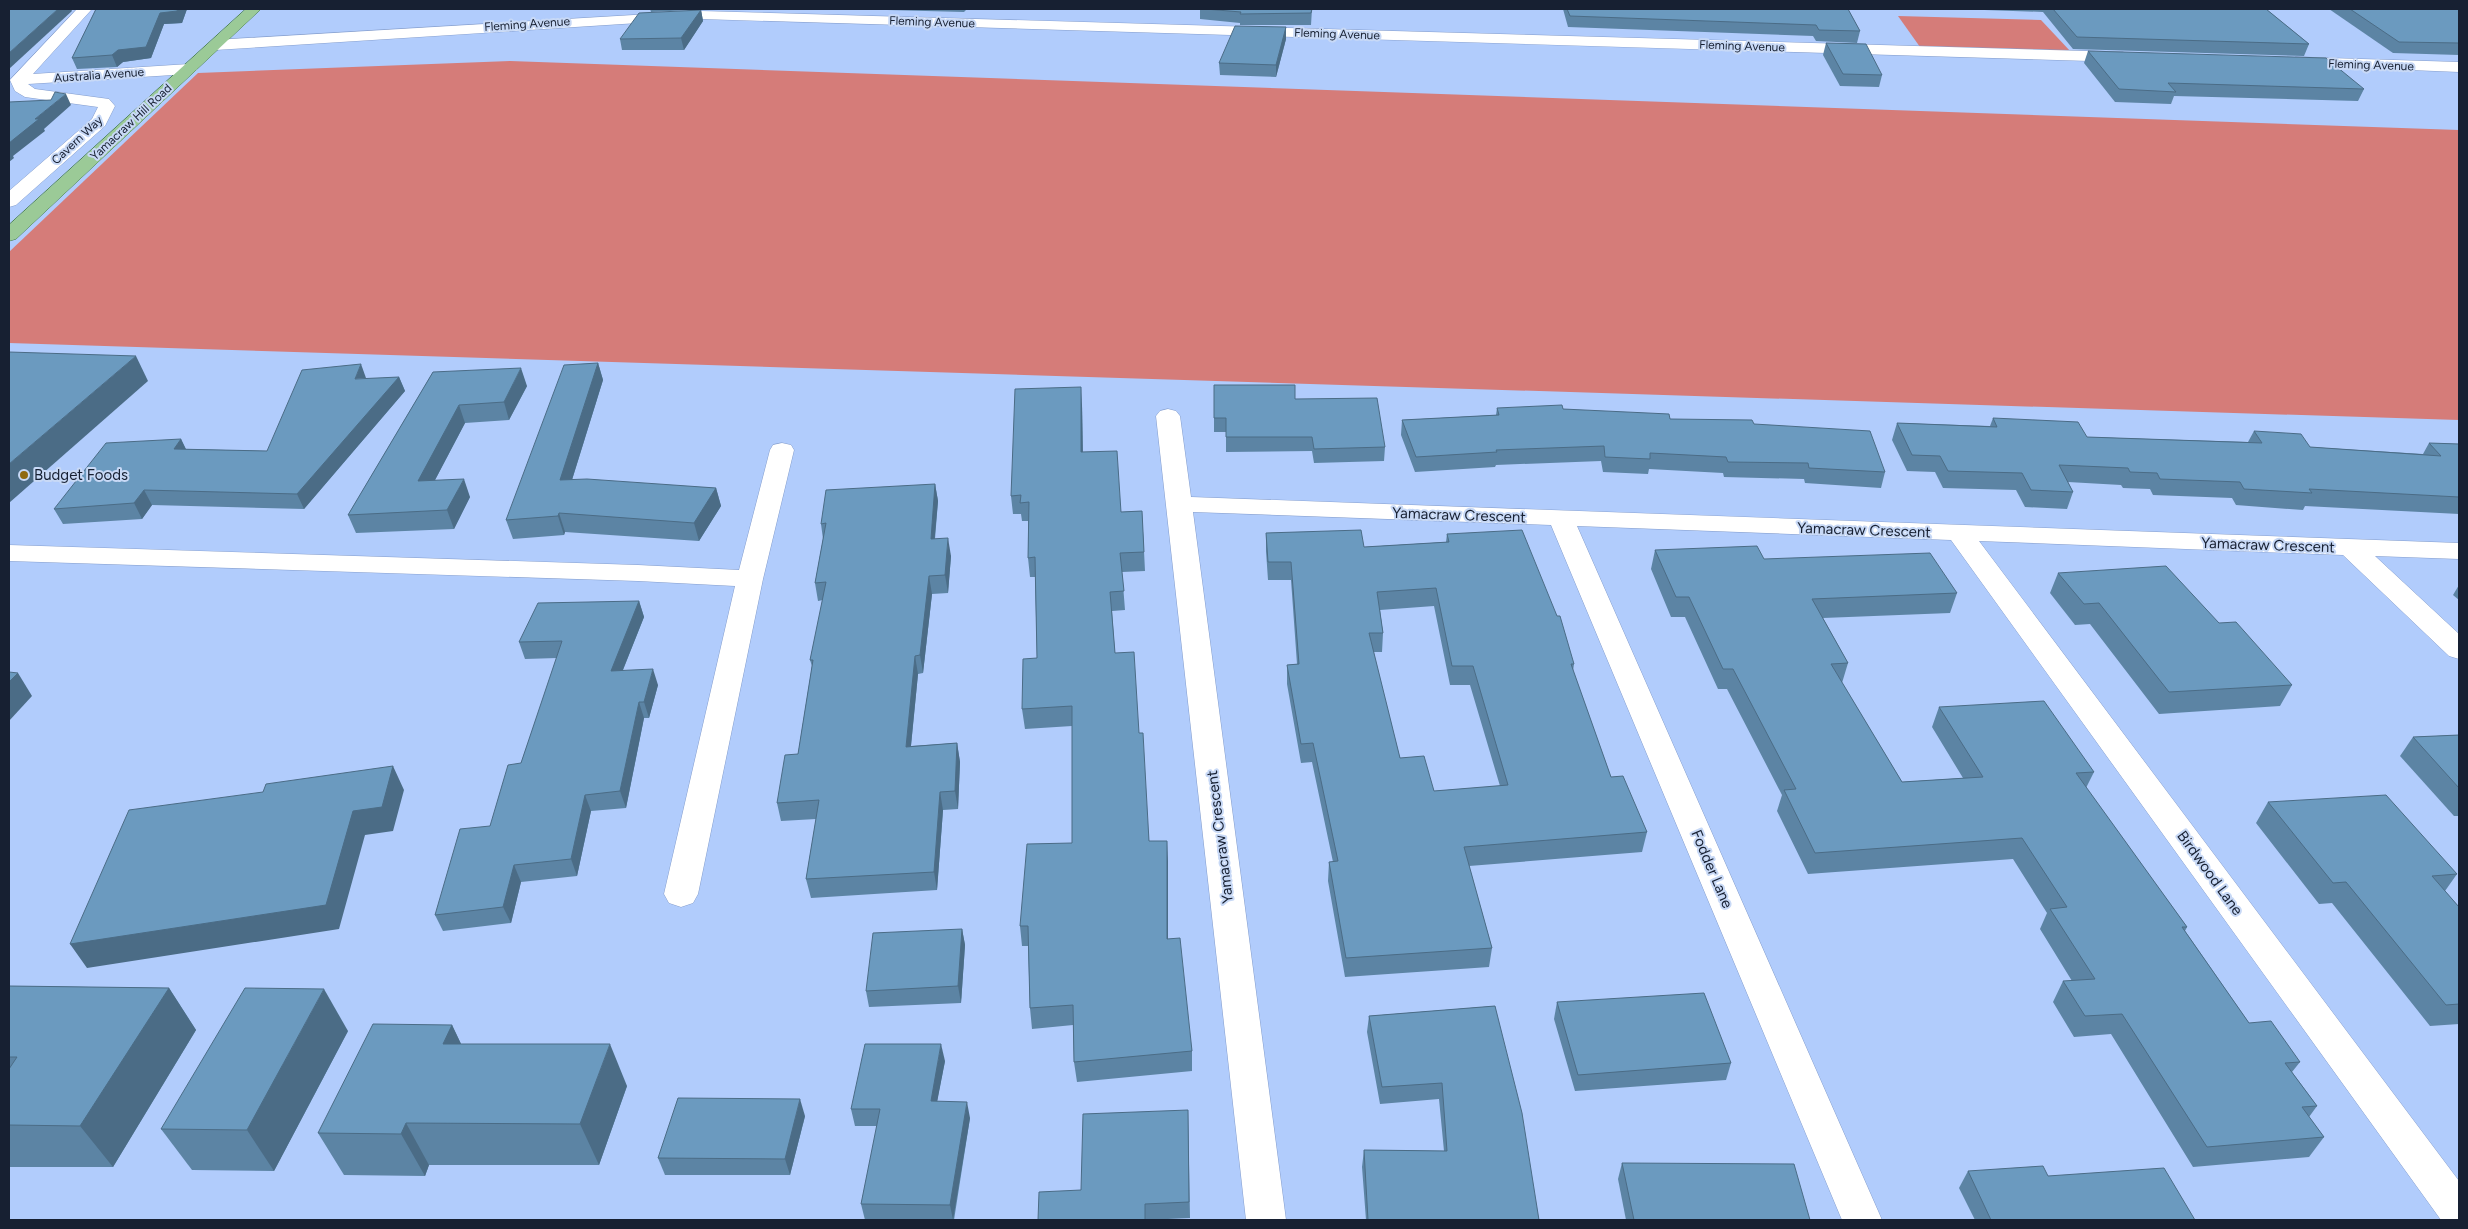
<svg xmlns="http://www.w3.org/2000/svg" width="2468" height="1229" font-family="Figtree,sans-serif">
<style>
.green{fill:#d57c79}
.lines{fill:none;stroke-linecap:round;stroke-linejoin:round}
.minor-casing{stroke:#849dcc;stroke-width:1}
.major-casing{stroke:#417847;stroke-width:1}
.minor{fill:#fff;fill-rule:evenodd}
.major{fill:#9bca97;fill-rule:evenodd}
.wall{fill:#5c84a4;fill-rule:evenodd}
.shaded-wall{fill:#4b6c86}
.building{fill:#6b9abf;stroke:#4b6c86;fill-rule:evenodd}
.poi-dot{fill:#906a10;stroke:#c8d9f6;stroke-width:2}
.labels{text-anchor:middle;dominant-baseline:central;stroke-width:4;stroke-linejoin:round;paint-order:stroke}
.far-street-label{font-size:12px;fill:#172032;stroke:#c8d9f6}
.poi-label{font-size:15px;fill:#172032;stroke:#c8d9f6;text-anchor:start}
.street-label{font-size:15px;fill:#172032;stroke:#c8d9f6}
</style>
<rect width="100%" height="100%" fill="#b1ccfc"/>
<g class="green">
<polygon points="1898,16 2041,20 2071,52 1920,47"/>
<polygon points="510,61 2459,130 2459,420 9,343 9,252 198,73"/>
</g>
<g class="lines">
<g class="minor-casing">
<g id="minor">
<polygon points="77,9 92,9 33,74 189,64 197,69 189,74 28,84 35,89 109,99 115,106 105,126 16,205 9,207 9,191 92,119 98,107 25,97 15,91 10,80"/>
<polygon points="701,11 2123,52 2131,57 2123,62 701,19 215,50 207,45 215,40"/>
<polygon points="2296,57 2459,62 2459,72 2290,65 2288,62"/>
<polygon points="1168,409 1176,411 1180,416 1191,497 2459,543 2459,559 2375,556 2459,634 2459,659 2449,656 2343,555 1979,541 2459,1181 2459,1220 2441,1220 1951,540 1577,526 1882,1220 1842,1220 1551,525 1193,512 1286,1220 1246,1220 1156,416 1160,411"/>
<polygon points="782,443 791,445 794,450 763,579 698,894 693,903 681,907 669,903 664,894 735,586 638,581 9,561 9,545 638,565 739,570 770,450 773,445"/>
</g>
</g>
<g class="major-casing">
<polygon id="major" points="246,9 261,9 16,239 9,241 9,225"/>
</g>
<use href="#minor" class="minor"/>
<use href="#major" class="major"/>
</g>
<g class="wall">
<polygon points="96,9 187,9 182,23 164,24 151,58 123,62 117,67 77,69 72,58"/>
<polygon points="650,9 711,9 701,10 703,21 684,50 622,50 620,39 689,10 651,12"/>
<polygon points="848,9 967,9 964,12"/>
<polygon points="1200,9 1312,9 1311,25 1240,25 1240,23 1200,19"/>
<polygon points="1563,9 1848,9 1860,31 1857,43 1816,41 1813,36 1568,27"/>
<polygon points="1956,9 2266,9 2309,44 2304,56 2073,49 2043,12"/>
<polygon points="2329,9 2459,9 2459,55 2393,53"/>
<polygon points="1286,27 1286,39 1276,77 1220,75 1219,63"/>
<polygon points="1826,43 1882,75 1879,87 1840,86 1823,55"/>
<polygon points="2088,51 2364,89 2358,101 2174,96 2171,104 2115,102 2084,63"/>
<polygon points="598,363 603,380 572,480 716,488 721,506 699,541 565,532 564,535 513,539 506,520"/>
<polygon points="433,372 527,386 509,420 465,423 435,480 470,497 454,529 356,533 348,515"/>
<polygon points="399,377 405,391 304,509 152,505 142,519 63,524 54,509 181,439 186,449 267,451 366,379"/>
<polygon points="1214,385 1295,399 1385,447 1384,461 1314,463 1312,451 1226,452 1226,432 1214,432"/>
<polygon points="1082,405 1083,452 1121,512 1142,511 1145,571 1122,572 1125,610 1112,611 1115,653 1139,733 1149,841 1168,861 1168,939 1192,1051 1192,1071 1077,1082 1074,1062 1073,1025 1032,1029 1030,1008 1028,946 1022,946 1020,926 1072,843 1072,726 1025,729 1022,709 1037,658 1035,577 1030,577 1028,558 1028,521 1022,521 1021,514 1013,514 1011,496"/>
<polygon points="1497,408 1563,409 1670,419 1754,424 1885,472 1881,488 1805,483 1804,479 1724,477 1723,473 1649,469 1648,474 1603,472 1601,461 1496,465 1495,467 1415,472 1401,435 1402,420 1496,415"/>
<polygon points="1993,418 2087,437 2248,442 2254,431 2310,447 2423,454 2429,443 2459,444 2459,514 2305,506 2303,510 2236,505 2232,498 2153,495 2150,489 2123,488 2121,485 2068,482 2073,492 2067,509 2025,507 2016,490 1943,488 1935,472 1907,471 1892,440 1897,423 1990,426"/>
<polygon points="935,484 938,501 935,539 951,556 948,593 932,594 923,673 918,674 911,746 957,743 960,762 958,809 943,810 937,890 811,898 806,879 816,819 781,821 777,803 798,754 812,666 810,660 823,600 818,601 815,583 823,539 821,524"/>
<path d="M1266,533L1364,547L1446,542L1447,534L1574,664L1573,671L1611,777L1647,832L1642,852L1469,866L1492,948L1489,967L1345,977L1328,881L1329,862H1333L1312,762L1301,763L1287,684V665L1297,664L1291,580H1268L1266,551ZM1434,606L1450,685H1470L1500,786L1434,791L1400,758L1373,652H1382L1383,633L1380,610Z"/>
<polygon points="1655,550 1764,559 1957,593 1950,613 1823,618 1848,663 1842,683 1902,782 1963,778 1932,727 1939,707 2094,772 2086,788 2187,927 2185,931 2249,1023 2300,1062 2292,1072 2317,1106 2309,1117 2324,1137 2309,1157 2193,1167 2111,1034 2074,1037 2053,1002 2063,981 2072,981 2040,929 2047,913 2013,859 1808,874 1777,811 1782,795 1727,689 1718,689 1685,617 1671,617 1651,569"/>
<polygon points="2058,573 2219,623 2292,685 2280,706 2159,714 2090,624 2075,625 2050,593"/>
<polygon points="2459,585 2459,600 2453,595"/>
<polygon points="639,601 644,617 623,670 658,685 649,718 644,718 626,808 591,811 577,876 521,882 511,923 443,931 435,915 490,826 521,763 557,658 525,659 519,642"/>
<polygon points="2459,735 2459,816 2454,816 2400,756 2413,737"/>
<polygon points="2268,802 2457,874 2445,891 2459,907 2459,1024 2430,1026 2332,903 2319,904 2256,823"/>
<polygon points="962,929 965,945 961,1003 869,1007 866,991"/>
<polygon points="9,986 169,988 196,1030 113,1167 9,1167"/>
<polygon points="1557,1002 1731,1063 1726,1080 1575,1091 1554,1019"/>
<polygon points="1495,1006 1539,1220 1366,1220 1362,1167 1364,1150 1444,1151 1439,1099 1380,1104 1367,1032 1369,1016"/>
<polygon points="452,1025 461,1044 627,1086 599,1165 429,1165 425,1176 344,1175 318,1133"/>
<polygon points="348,1031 274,1171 192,1170 161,1129"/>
<polygon points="945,1061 937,1101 970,1118 954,1220 865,1220 861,1204 877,1126 855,1126 851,1109"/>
<polygon points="1188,1110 1190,1218 1146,1220 1038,1220 1081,1190"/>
<polygon points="805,1116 790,1175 665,1175 658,1158"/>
<polygon points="1622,1163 1810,1220 1626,1220 1618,1179"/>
<polygon points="1968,1171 2048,1176 2195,1220 1975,1220 1959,1188"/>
</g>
<g class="shaded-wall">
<polygon points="58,9 71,9 72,11 9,69 9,53"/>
<polygon points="178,9 187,9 182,23 164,24 151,58 123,62 117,67 112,55 160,13"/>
<polygon points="701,10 703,21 684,50 681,38"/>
<polygon points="1286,27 1286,39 1276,77 1276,65"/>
<polygon points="66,94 71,105 44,129 45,131 13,156 14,158 9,162 9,143 35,119"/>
<polygon points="136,356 148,381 9,503 9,464"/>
<polygon points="598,363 603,380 566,499 560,480"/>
<polygon points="361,364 366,378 355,379"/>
<polygon points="521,368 527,386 509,420 504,402"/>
<polygon points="399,377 405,391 304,509 297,494"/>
<polygon points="1081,387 1082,405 1083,471 1081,452"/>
<polygon points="459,405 465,423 425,499 418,481"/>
<polygon points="181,439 188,454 174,449"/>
<polygon points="464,479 470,497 454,529 447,510"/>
<polygon points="935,484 938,501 933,556 931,539"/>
<polygon points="716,488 721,506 699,541 694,523"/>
<polygon points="144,490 152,505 142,519 134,503"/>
<polygon points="559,513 565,532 564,535 558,516"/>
<polygon points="948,538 951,556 948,593 945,575"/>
<polygon points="929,576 932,594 923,673 920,655"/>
<polygon points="639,601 644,617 616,687 611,671"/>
<polygon points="915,656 918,674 909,765 906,747"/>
<polygon points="653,669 658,685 649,718 644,702"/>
<polygon points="18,673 32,696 9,721 9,682"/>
<polygon points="639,702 644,718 626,808 620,791"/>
<polygon points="957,743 960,762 958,809 955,791"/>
<polygon points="393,766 404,790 393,831 365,835 339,929 87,968 70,944 353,811"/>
<polygon points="940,792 943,810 937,890 934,872"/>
<polygon points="585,795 591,811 577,876 571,859"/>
<polygon points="1167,841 1168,861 1168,959 1167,939"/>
<polygon points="514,865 521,882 511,923 503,907"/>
<polygon points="962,929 965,945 961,1003 958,986"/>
<polygon points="169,988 196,1030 113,1167 80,1126"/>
<polygon points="324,989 348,1031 274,1171 247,1130"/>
<polygon points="452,1025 472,1067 443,1044"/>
<polygon points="610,1044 627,1086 599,1165 580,1124"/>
<polygon points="941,1044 945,1061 934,1118 931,1101"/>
<polygon points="800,1099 805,1116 790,1175 785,1159"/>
<polygon points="967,1102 970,1118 953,1220 950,1205"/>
<polygon points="406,1123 429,1165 425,1176 401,1134"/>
</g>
<g class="building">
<polygon points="9,9 58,9 9,53"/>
<polygon points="96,9 178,9 177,11 160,13 146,47 118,50 112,55 72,58"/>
<polygon points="1205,9 1312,9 1311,13 1240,14 1241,12"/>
<polygon points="1567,9 1848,9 1860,31 1819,30 1816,25 1570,16"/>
<polygon points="2053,9 2266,9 2309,44 2077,37"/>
<polygon points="2350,9 2459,9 2459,43 2399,42"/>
<polygon points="701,10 681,38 620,39 639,13"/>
<polygon points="1235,26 1286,27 1276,65 1219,63"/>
<polygon points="1826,43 1866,44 1882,75 1843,74"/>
<polygon points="2088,51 2326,58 2364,89 2168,83 2176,92 2119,89"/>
<polygon points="55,92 66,94 35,119 39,119 9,143 9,102 51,100"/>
<polygon points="9,352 136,356 9,464"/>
<polygon points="598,363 560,480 587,479 716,488 694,523 559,513 558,516 506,520 564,365"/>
<polygon points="361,364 355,379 399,377 297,494 144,490 134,503 54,509 106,443 181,439 174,449 267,451 302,370"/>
<polygon points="521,368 504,402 459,405 418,481 464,479 447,510 348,515 433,372"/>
<polygon points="1214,385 1295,385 1295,399 1377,398 1385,447 1314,449 1312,437 1226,437 1226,418 1214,418"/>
<polygon points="1081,387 1081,452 1117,451 1121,512 1142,511 1144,552 1120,553 1124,591 1110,592 1115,653 1134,652 1139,733 1143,733 1149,841 1167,841 1167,939 1180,938 1192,1051 1074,1062 1073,1005 1030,1008 1028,926 1020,926 1027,844 1072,843 1072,706 1022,709 1023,659 1037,658 1035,557 1028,558 1029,502 1020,503 1021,495 1011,496 1015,389"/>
<polygon points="1562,405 1563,409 1669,414 1670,419 1752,420 1754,424 1870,431 1885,472 1809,468 1808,463 1728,462 1726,457 1650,453 1650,459 1605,457 1604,446 1496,450 1497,452 1416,457 1402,420 1499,415 1497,408"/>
<polygon points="1993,418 2078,422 2087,437 2262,443 2254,431 2301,434 2310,447 2441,456 2429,443 2459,444 2459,497 2309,489 2312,493 2244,489 2240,482 2160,479 2157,473 2130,472 2128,468 2059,465 2073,492 2031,490 2022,473 1948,471 1940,456 1912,455 1897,423 1997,427"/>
<polygon points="935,484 931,539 948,538 945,575 929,576 920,655 915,656 906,747 957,743 955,791 940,792 934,872 806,879 819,800 777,803 785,755 798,754 813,660 810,660 826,582 815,583 826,523 821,524 826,490"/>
<path d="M1361,530L1364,547L1449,542L1447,534L1522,530L1557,616H1560L1574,664H1571L1611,777L1623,776L1647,832L1464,847L1492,948L1346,958L1329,862L1338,861L1313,743L1301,744L1287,665L1299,664L1291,562H1268L1266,533ZM1436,588L1452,666H1473L1508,785L1434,791L1424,756L1400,758L1369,633H1383L1377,592Z"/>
<polygon points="1757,546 1764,559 1930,553 1957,593 1812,599 1848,663 1831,664 1902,782 1983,777 1939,707 2044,701 2094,772 2076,773 2187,927 2182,927 2249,1023 2271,1021 2300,1062 2285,1063 2317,1106 2302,1107 2324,1137 2207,1147 2122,1014 2085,1016 2063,981 2095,979 2050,909 2067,907 2022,838 1815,853 1784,790 1796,789 1733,669 1723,669 1689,597 1676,597 1655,550"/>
<polygon points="2166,566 2219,623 2236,622 2292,685 2169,692 2099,603 2084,604 2058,573"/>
<polygon points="639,601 611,671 653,669 644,702 639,702 620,791 585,795 571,859 514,865 503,907 435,915 460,829 490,826 508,765 521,763 562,641 519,642 538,603"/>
<polygon points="9,672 18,673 9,682"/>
<polygon points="2459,735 2459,788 2413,737"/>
<polygon points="393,766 382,807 353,811 326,905 70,944 129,810 263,792 266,784"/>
<polygon points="2386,795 2457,874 2432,876 2459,907 2459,1004 2446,1005 2346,882 2333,883 2268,802"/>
<polygon points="962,929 958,986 866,991 873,933"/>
<polygon points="9,986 169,988 80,1126 9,1125 9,1069 17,1057 9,1057"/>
<polygon points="245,988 324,989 247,1130 161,1129"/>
<polygon points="1704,993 1731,1063 1578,1075 1557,1002"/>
<polygon points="1495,1006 1522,1113 1539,1220 1368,1220 1364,1150 1447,1151 1442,1083 1382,1087 1369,1016"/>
<polygon points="373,1024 452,1025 443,1044 610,1044 580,1124 406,1123 401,1134 318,1133"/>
<polygon points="865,1044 941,1044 931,1101 967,1102 950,1205 861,1204 880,1109 851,1109"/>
<polygon points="678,1098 800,1099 785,1159 658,1158"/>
<polygon points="1188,1110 1189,1202 1145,1204 1145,1220 1038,1220 1039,1192 1081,1190 1083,1114"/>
<polygon points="1622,1163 1794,1164 1810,1220 1634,1220"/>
<polygon points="2043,1166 2048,1176 2164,1168 2195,1220 1991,1220 1968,1171"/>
</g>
<circle class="poi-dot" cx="24" cy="475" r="5"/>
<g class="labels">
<g class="far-street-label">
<text transform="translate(932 22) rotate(2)">Fleming Avenue</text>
<text transform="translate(527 24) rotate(-4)">Fleming Avenue</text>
<text transform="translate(1337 34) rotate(2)">Fleming Avenue</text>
<text transform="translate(1742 46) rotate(2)">Fleming Avenue</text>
<text transform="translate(2371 65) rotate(2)">Fleming Avenue</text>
<text transform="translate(99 75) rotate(-4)">Australia Avenue</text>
<text transform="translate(131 122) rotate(-43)">Yamacraw Hill Road</text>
<text transform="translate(77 140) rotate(-43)">Cavern Way</text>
</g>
<g class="poi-label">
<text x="34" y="475">Budget Foods</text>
</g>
<g class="street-label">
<text transform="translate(1459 515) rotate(2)">Yamacraw Crescent</text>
<text transform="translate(1864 530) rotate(2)">Yamacraw Crescent</text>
<text transform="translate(2268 545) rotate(2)">Yamacraw Crescent</text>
<text transform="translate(1220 837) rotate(-97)">Yamacraw Crescent</text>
<text transform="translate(1712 869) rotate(67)">Fodder Lane</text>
<text transform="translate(2210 873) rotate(54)">Birdwood Lane</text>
</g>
</g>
<rect width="2468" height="1229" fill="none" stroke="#172032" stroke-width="20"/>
</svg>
